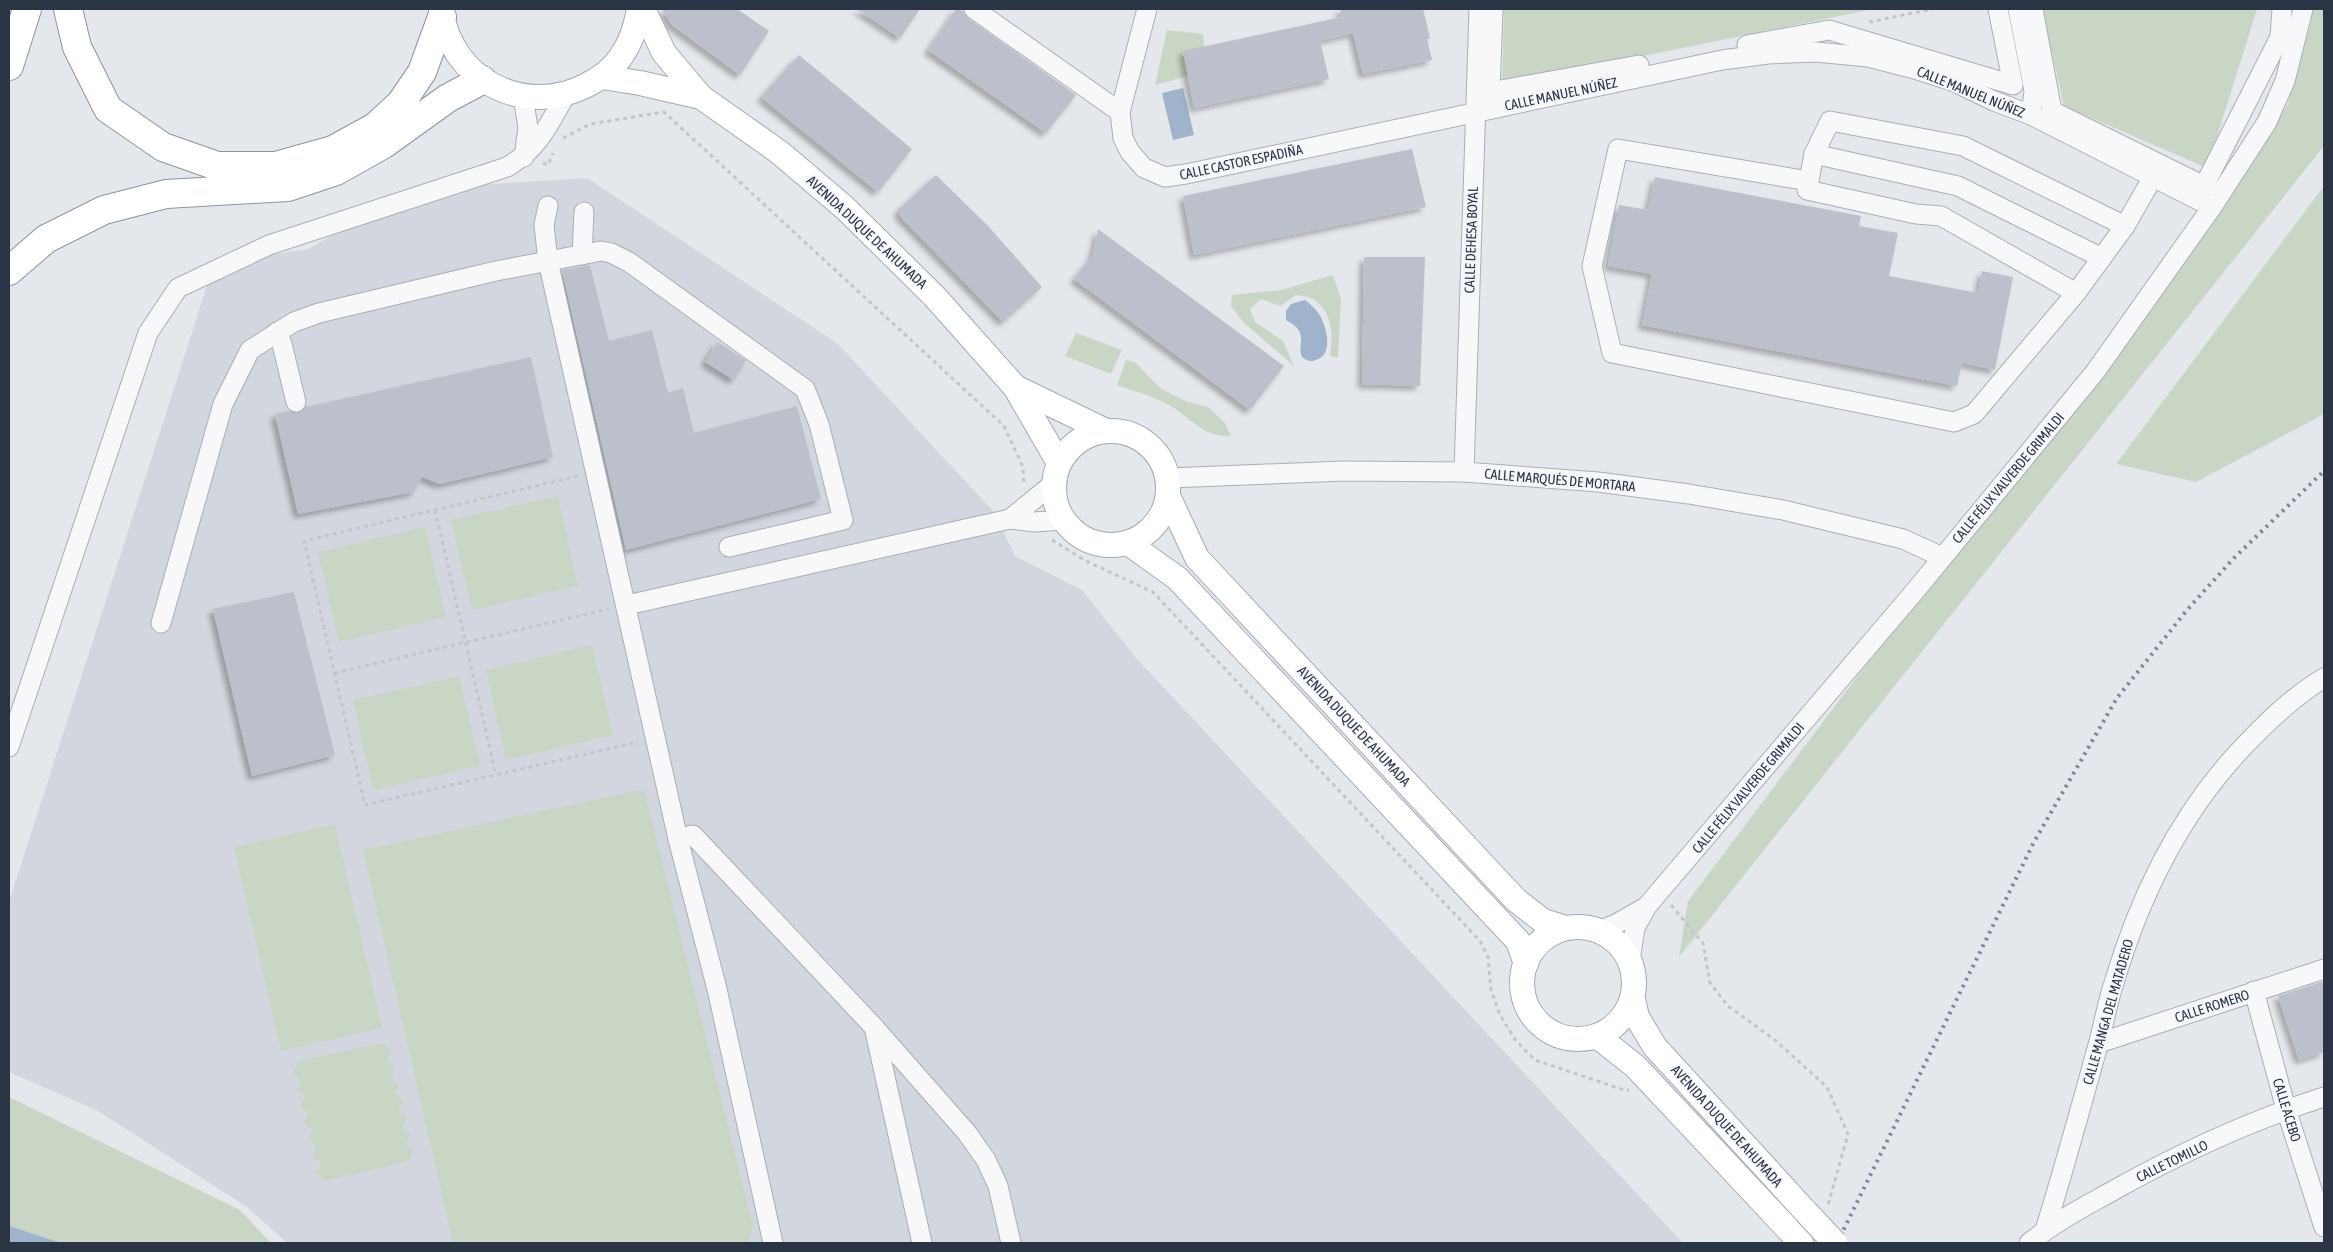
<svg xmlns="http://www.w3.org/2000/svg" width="2333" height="1252" font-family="'Asap Condensed',sans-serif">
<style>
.built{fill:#d2d6de}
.green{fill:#c9d6c5}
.water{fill:#9fb4cc}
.building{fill:#bbc0ca;filter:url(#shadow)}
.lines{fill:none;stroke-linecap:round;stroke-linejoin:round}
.minor-casing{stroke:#a9aeb7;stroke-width:21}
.major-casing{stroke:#a3abb8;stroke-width:26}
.highway-casing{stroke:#8b94a3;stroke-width:30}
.path{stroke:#c2c5cb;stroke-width:3;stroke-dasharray:4 4;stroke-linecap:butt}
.minor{stroke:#f7f8fa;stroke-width:19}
.major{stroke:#fff;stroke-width:24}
.highway{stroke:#fff;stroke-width:28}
.rail{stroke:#7d8696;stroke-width:4;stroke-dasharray:2.5 5;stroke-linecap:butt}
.major-bridge-casing{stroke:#a3abb8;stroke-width:26;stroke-linecap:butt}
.major-bridge{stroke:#fff;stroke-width:24}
.labels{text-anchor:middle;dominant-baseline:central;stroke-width:4;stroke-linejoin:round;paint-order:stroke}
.street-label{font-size:14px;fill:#2b3445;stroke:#f4f6f9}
</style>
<defs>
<filter id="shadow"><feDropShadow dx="-4.5" dy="4.5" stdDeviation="2.5" flood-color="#0004"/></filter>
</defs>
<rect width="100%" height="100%" fill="#e4e7ec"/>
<polygon class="built" points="587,178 838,344 994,512 1015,556 1082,590 1137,659 1683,1243 287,1243 247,1207 98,1111 9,1072 9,902 214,264 308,249 414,189"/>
<g class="green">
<polygon points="1504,9 1873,9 1502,85"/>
<polygon points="2042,9 2257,9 2207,168 2064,106"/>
<polygon points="2313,9 2324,9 2324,146 1679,957 1688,901 2287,106 2311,22"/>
<polygon points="1167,30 1203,34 1204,47 1183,52 1188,76 1155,85"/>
<polygon points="2324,186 2324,414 2196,482 2116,464"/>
<path d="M1333,275L1341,299L1338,358L1330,356C1333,337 1333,313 1315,300C1311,297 1301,296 1296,295L1280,306L1261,299L1250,309L1255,322L1283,341L1294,366L1244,323L1231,306L1232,295L1281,290Z"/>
<polygon points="1076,333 1122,350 1111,374 1065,356"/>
<path d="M1126,360L1135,362L1161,389L1188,402L1208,407L1225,423L1231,436C1199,437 1189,414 1165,403C1150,395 1133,391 1117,385Z"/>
<polygon points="558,496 578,586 472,610 451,520"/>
<polygon points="425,527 446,617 339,642 318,552"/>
<polygon points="592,645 613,735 506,760 486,670"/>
<polygon points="459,676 480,766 373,790 353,700"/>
<polygon points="644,789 753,1226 749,1243 453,1243 363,850"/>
<polygon points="335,824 382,1028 281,1051 234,847"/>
<polygon points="382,1043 391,1050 387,1060 395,1067 391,1077 399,1084 395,1093 403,1100 398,1110 407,1117 402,1127 410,1133 406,1143 414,1150 409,1161 326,1181 316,1173 321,1163 312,1156 316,1146 308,1139 313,1130 304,1123 309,1113 300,1106 305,1096 296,1090 301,1080 292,1073 299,1061"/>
<polygon points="9,1097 240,1210 271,1243 9,1243"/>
</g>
<g class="water">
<polygon points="1183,88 1194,135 1173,140 1162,93"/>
<path d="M1305,300C1310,304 1316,309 1319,314C1326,325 1334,353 1318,359C1314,361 1310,362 1307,360C1295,356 1304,342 1300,333C1298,327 1291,323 1286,320V311L1291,304Z"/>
<polygon points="9,1226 61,1243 9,1243"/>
</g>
<g class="building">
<polygon points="662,9 737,9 769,31 740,75 672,25"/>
<polygon points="857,9 920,9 900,38"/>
<polygon points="956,9 963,11 968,18 1076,95 1046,133 928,50"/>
<polygon points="1340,9 1423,9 1430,38 1427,39 1432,60 1363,74 1353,33 1320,41 1329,79 1194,108 1183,51 1342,17"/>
<polygon points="799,55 912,149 878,192 761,97"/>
<polygon points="1412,149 1426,207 1194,255 1183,196"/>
<polygon points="936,175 988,226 1042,287 1003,322 899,215 899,209"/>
<polygon points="1655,177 1861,216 1859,226 1898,233 1889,276 1978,293 1982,271 2013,277 1995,370 1962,363 1957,386 1642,325 1652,274 1608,266 1619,205 1648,210"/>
<polygon points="1098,229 1284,366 1250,410 1074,279 1092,257"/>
<polygon points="1364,257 1425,257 1420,386 1362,384"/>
<polygon points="590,265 609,341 652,330 668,393 683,388 694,433 797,406 821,499 626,550 562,270"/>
<polygon points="717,342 746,360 734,380 705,362"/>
<polygon points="531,357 553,457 440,484 422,477 414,492 298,514 275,414 289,411 298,413 306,407"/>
<polygon points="294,592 335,755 252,776 213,609"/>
<polygon points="2324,981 2324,1052 2299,1060 2278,996"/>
</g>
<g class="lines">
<g class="minor-casing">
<g id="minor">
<polyline points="974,9 1120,112"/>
<polyline points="1147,9 1120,112 1123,138 1130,152 1144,168 1165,177 1186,174 1722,60 1768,54 1816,52 1868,57 1911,68 1952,81 1994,101 2031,115 2212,207"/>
<polyline points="1493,9 1490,92 1639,65"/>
<polyline points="2018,9 2034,91 2031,115"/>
<polyline points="2033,9 2052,111 2204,186 2280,37 2282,9"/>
<polyline points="1747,45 1829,30 2013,85 1998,9"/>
<polyline points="523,96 528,128 524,157"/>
<polyline points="1814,154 1958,186 2102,258"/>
<polyline points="1809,181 1814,154 1830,121 1963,146 2125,226"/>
<polyline points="548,206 544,225 548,261 678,839 717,989 773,1243"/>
<polyline points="582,255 584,212"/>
<polyline points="2076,293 1941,216 1916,214 1807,190 1809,181 1618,149 1592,266 1612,353 1954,422 1974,414 2076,293 2125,226 2153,177"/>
<polyline points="277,332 282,344 296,402"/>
<polyline points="1464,472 1479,9"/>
<polyline points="1169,478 1344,471 1464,472 1598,482 1689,494 1783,510 1903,539 1942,557"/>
<polyline points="1053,484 1010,519 1034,522 1065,520"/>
<polyline points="627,605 1010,519"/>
<polyline points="161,623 223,404 250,350 294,322 319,313 496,271 601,251 611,253 629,262 805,389 819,424 843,520 729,547"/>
<path d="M9,747L148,333L178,288L269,245L507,167C539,148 548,126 566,94"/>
<polyline points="678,839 693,835 873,1026 967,1133 986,1160 998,1186 1011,1243"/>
<polyline points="1599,931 1616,924 1646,907"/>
<polyline points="1630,961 1635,928 1647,906 1915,591 2095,372 2212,207 2267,122 2285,81 2303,9"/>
<polyline points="2254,991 2286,1109 2324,1227"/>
<polyline points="874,1027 922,1243"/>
<polyline points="2099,1043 2324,969"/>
<path d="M2045,1230C2064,1169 2081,1107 2098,1045C2104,1024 2107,1003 2114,983C2140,895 2182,810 2246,744C2270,719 2295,695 2324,678"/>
<path d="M2029,1243C2056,1221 2086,1206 2116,1189C2182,1152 2252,1120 2324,1097"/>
</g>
</g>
<g class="major-casing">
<g id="major">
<path d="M441,9C450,80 525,118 587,85C601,78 614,68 622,55C632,41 636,26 639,9"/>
<polyline points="643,9 664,53 701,97 779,152 845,208 935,297 1015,387 1059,463"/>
<polyline points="602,77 640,83 701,97"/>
<polyline points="1015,387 1104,430"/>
<circle cx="1111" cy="488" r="57"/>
<polyline points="1169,498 1197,558 1516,900 1543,921 1566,928"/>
<polyline points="1128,543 1177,578 1518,941 1526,964"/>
<circle cx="1578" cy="983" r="56"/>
<polyline points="1633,999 1637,1017 1655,1047 1806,1212"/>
<polyline points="1597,1036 1635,1066 1801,1243"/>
</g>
</g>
<g class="highway-casing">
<g id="highway">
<polyline points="68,9 77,47 108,109 163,147 217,166 276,166 333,150 375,127 401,103 422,72 442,17"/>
<polyline points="9,66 27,9"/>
<polyline points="9,271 46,239 104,210 166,194 288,187 336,171 384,144 448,98 482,80"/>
</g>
</g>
<g class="path">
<polyline points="1869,22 1933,9"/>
<polyline points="563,138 590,124 664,112 1004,426 1023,467 1024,485"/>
<polyline points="543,163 548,165 553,153"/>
<polyline points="578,476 304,541 365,805 638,742"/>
<polyline points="435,510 496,775"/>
<polyline points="1052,540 1086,561 1153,592 1480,941 1488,957 1491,990 1500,1015 1516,1041 1535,1060 1624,1090 1629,1090"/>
<polyline points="334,673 609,609"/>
<polyline points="1671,905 1703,943 1710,983 1728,1006 1775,1040 1827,1087 1848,1134 1828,1205"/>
</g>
<use href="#minor" class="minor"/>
<use href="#major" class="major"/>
<use href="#highway" class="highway"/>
<polyline class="rail" points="1837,1243 2034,842 2117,698 2187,610 2234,558 2324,471"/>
<g class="major-bridge-casing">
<polyline id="major-bridge" points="1806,1212 1835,1243"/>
</g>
<use href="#major-bridge" class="major-bridge"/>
</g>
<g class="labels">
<g class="street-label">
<text transform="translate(1971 92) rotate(22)">CALLE MANUEL NÚÑEZ</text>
<text transform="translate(1561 94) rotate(-12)">CALLE MANUEL NÚÑEZ</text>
<text transform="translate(1241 162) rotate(-12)">CALLE CASTOR ESPADIÑA</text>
<text transform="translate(867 232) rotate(43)">AVENIDA DUQUE DE AHUMADA</text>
<text transform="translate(1471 240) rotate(-88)">CALLE DEHESA BOYAL</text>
<text transform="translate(2008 478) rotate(-50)">CALLE FÉLIX VALVERDE GRIMALDI</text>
<text transform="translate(1560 480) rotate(5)">CALLE MARQUÉS DE MORTARA</text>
<text transform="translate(1354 726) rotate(47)">AVENIDA DUQUE DE AHUMADA</text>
<text transform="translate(1748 788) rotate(-50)">CALLE FÉLIX VALVERDE GRIMALDI</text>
<text transform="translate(2212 1006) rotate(-18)">CALLE ROMERO</text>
<text transform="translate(2108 1012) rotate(-74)">CALLE MANGA DEL MATADERO</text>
<text transform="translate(2287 1110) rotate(73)">CALLE ACEBO</text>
<text transform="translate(1727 1126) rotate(48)">AVENIDA DUQUE DE AHUMADA</text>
<text transform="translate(2172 1161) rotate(-26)">CALLE TOMILLO</text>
</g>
</g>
<rect width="2333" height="1252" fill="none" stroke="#2b3445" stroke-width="20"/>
</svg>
